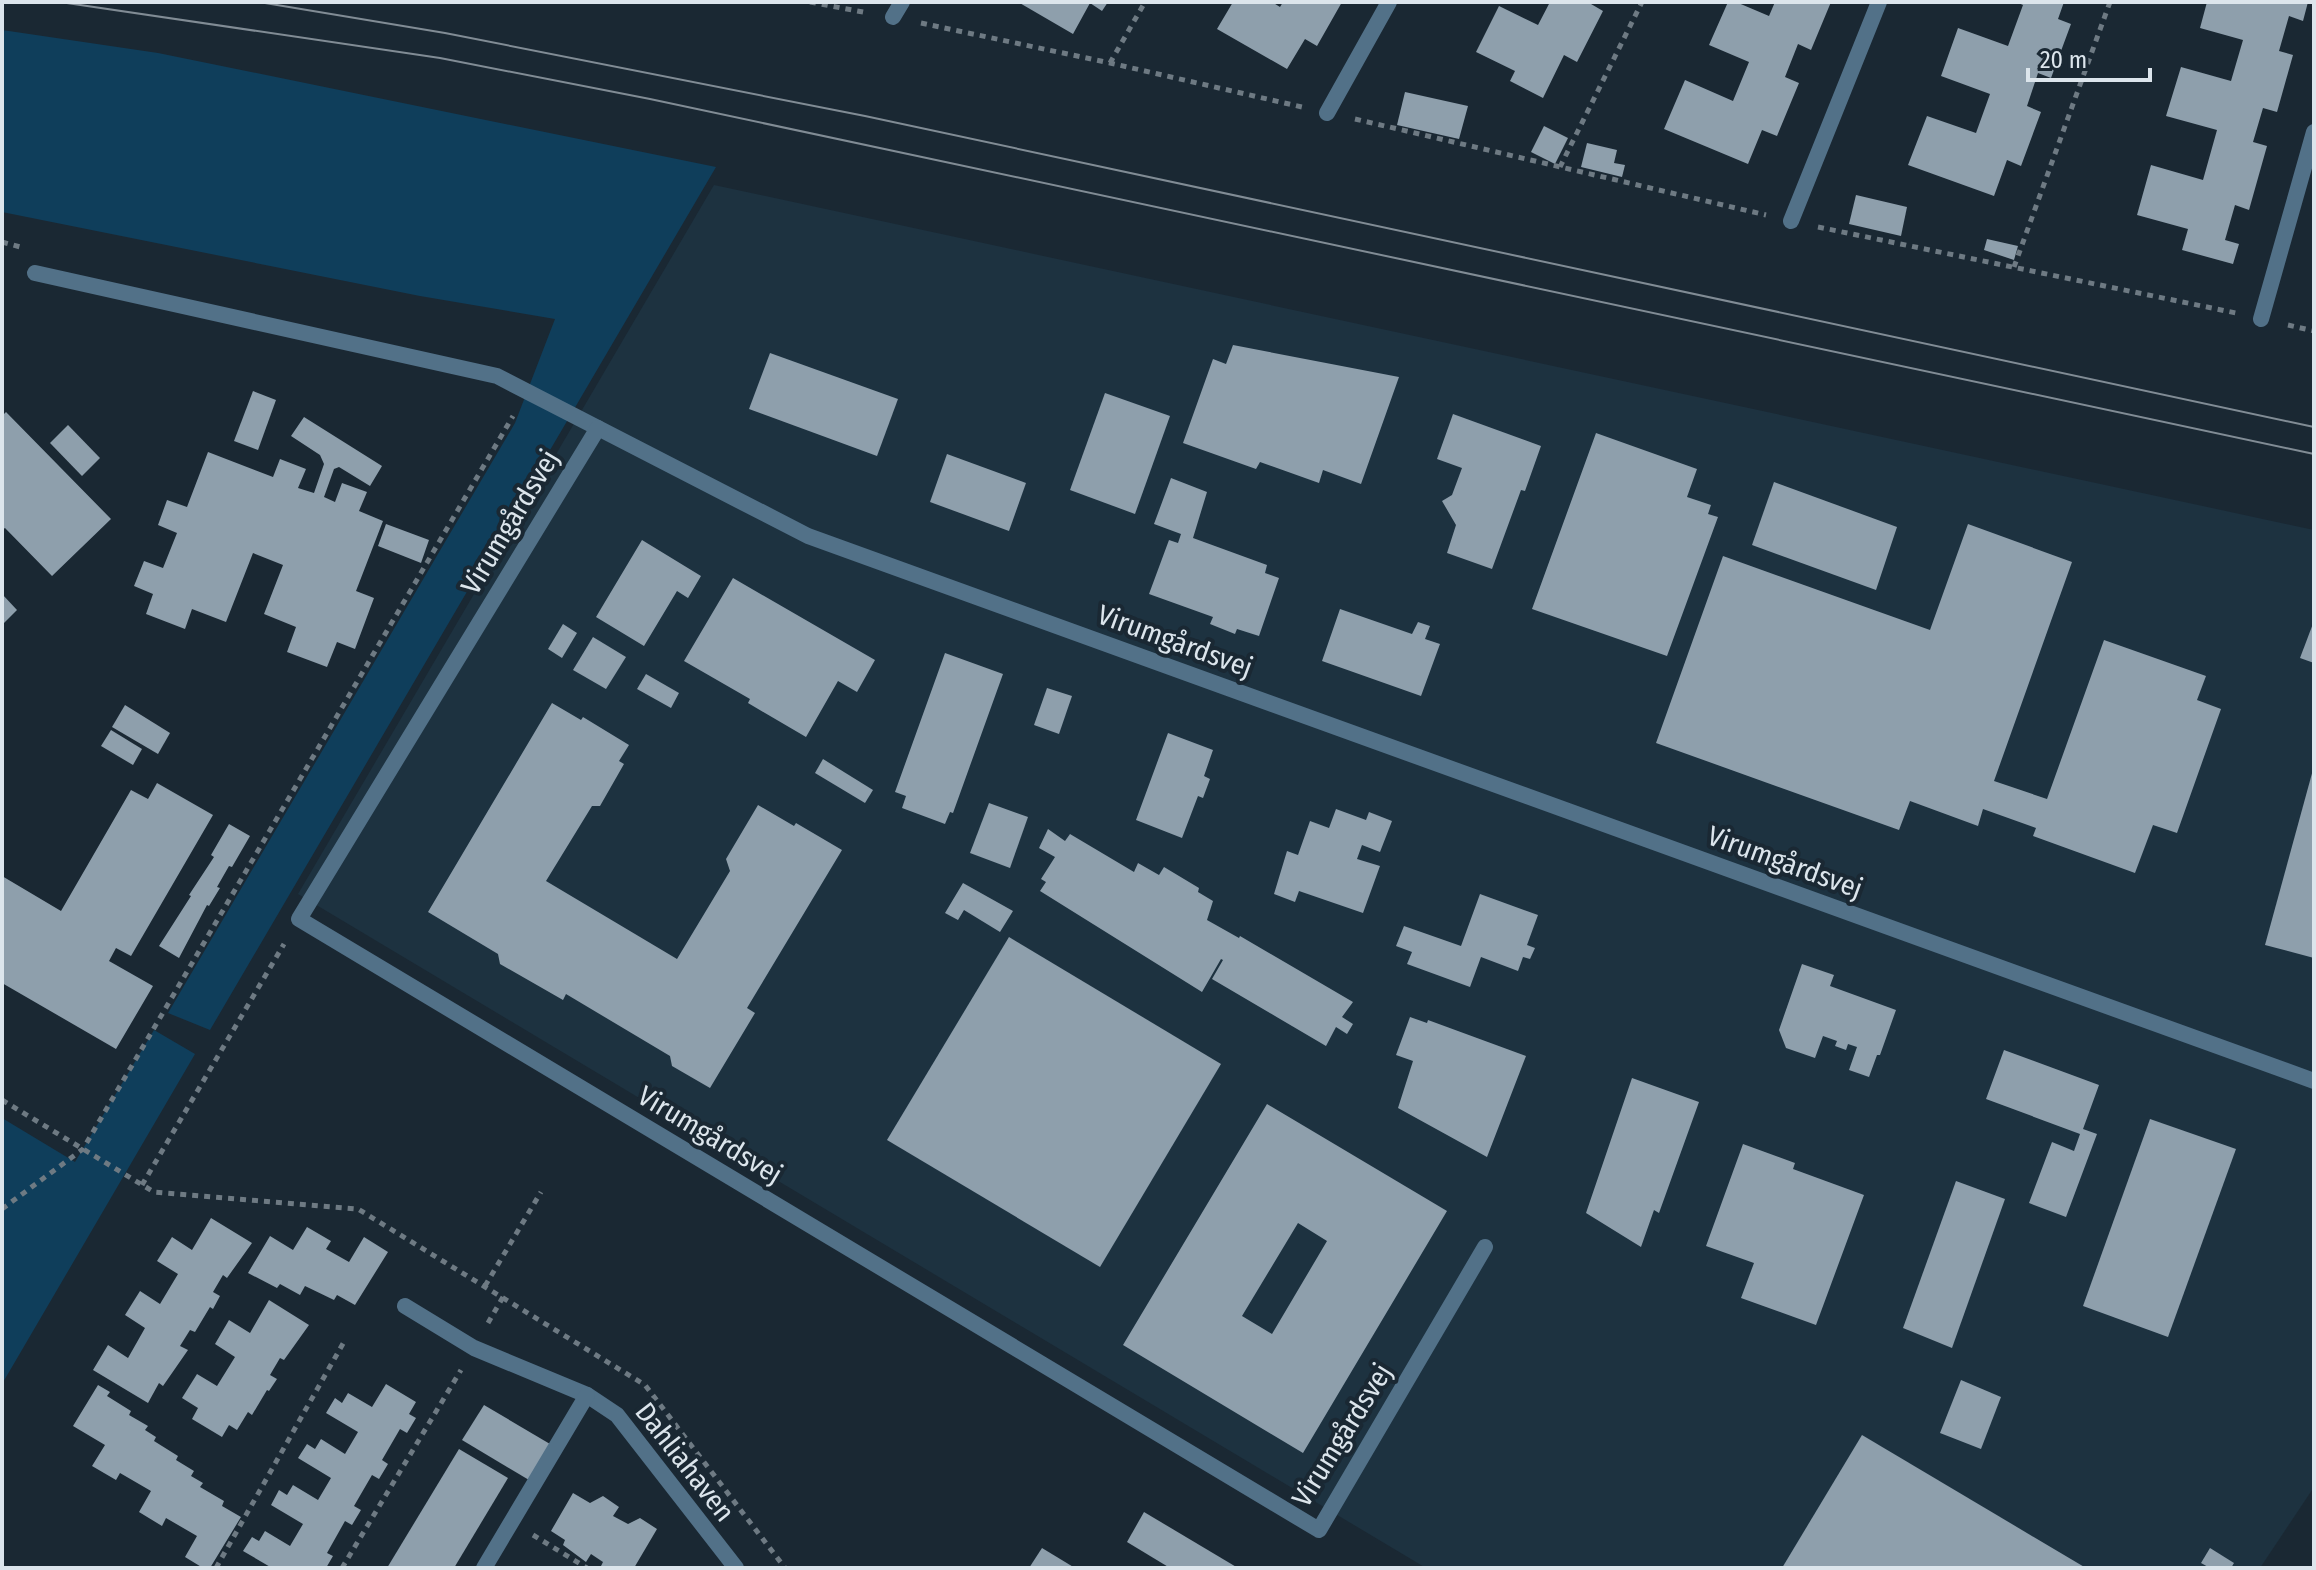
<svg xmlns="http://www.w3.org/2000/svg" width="2316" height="1570" font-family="'Fira Sans Condensed',sans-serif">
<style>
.built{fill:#1d3240}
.green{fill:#0f3e5b}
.building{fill:#8e9fac;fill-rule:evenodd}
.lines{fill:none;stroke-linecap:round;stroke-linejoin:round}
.path{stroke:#6e7a83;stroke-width:5;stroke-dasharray:6 6;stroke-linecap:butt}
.service{stroke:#527188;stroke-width:16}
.minor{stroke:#527188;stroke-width:16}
.tram{stroke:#818c95;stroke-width:2}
.labels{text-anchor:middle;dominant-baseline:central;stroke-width:8;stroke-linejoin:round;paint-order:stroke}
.street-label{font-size:28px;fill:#dce5ec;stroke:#1a2833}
</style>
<rect width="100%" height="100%" fill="#1a2833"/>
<polygon class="built" points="714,185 2314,530 2314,1487 2260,1568 1426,1568 298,894"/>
<g class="green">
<polygon points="2,30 158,53 716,167 210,1030 168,1013 515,423 555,319 420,296 2,212"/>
<polygon points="154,1030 195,1054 2,1384 2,1118 75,1162"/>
</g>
<g class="building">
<polygon points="1018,2 1108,2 1102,11 1090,3 1073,34"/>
<polygon points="1233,2 1272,2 1280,7 1283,2 1342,2 1317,46 1305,39 1287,69 1217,29"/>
<polygon points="1550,2 1592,2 1591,4 1603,11 1577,62 1564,55 1543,98 1510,81 1515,71 1476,52 1499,6 1538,25"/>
<polygon points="1728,2 1736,2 1769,16 1775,2 1831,2 1811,50 1798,44 1785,77 1799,83 1777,136 1762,130 1748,164 1664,129 1685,80 1733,101 1749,62 1709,45"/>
<polygon points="2016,2 2064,2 2058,19 2071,24 2051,78 2038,73 2027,106 2041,112 2021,166 2007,160 1994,196 1908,165 1927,116 1976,133 1990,94 1941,76 1958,28 2008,46 2023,5"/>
<polygon points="2207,2 2308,2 2303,21 2289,16 2279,51 2293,55 2277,112 2263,108 2253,142 2267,146 2249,210 2235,205 2225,240 2239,244 2233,264 2182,250 2188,229 2137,215 2151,165 2203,180 2217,130 2166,116 2181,67 2231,81 2243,40 2200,28"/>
<polygon points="1405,92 1468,106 1459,139 1397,125"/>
<polygon points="1544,126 1568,138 1555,164 1531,152"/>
<polygon points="1587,143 1617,150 1614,163 1625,165 1622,177 1581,167"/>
<polygon points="1856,195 1907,207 1901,236 1849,224"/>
<polygon points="1987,239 2018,246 2014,260 1984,250"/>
<polygon points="1233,345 1399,377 1361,484 1323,470 1319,483 1260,462 1256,469 1183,443 1213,359 1226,364"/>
<polygon points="770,353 898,399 877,456 749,409"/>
<polygon points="253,391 276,400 258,450 234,441"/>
<polygon points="1105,393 1170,416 1135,514 1070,490"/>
<polygon points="6,412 111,519 52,576 5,528 2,530 2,416"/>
<polygon points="1453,414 1541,446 1525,491 1521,490 1492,569 1447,553 1456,525 1442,501 1452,495 1462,468 1437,459"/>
<polygon points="304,417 382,466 370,486 339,467 334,469 324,497 335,502 342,483 367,492 359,511 383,521 356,591 374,598 355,649 337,642 327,667 287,652 296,627 264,614 283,565 253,553 226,622 192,609 185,629 146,614 153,594 134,586 144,561 163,568 177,533 158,525 167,500 187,507 208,452 273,477 280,459 306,469 298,488 314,493 324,464 320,455 291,436"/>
<polygon points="68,425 100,458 82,476 50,443"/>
<polygon points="1596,433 1697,469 1687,497 1711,505 1708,514 1718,517 1667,656 1532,609"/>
<polygon points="947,454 1026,483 1009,531 930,502"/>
<polygon points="1171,478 1207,492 1193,538 1267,565 1265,573 1279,578 1259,636 1237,629 1235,634 1210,624 1213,617 1149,594 1169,540 1178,543 1181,534 1154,524"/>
<polygon points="1774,482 1897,527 1876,590 1752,545"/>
<polygon points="386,524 429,540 421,563 378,546"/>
<polygon points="1968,524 2072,562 1994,781 2047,799 2104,640 2206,676 2197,700 2221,709 2177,833 2153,825 2135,873 2033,836 2036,828 1983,809 1978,826 1910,801 1899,830 1656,743 1723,556 1930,630"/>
<polygon points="642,540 701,576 688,598 677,591 644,646 596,617"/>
<polygon points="733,578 875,660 857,692 838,681 806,737 748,703 750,699 684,661"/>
<polygon points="2,594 17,610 2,625"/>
<polygon points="1340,609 1412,634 1418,622 1430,626 1425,639 1440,644 1421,696 1322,661"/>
<polygon points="2314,621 2314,663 2300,658"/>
<polygon points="563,624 577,633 562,658 548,649"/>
<polygon points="593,637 626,657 606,689 573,670"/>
<polygon points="945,653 1003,674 953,813 950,812 945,824 902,808 906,796 895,792"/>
<polygon points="646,674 679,693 671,708 637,689"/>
<polygon points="1047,688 1072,696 1059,734 1034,725"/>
<polygon points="552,703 581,720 583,717 629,745 619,761 624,764 600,806 592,806 546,881 677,959 730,871 726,859 758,805 794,826 796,823 842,850 747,1008 755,1013 710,1088 672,1066 670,1056 566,994 563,1000 500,964 498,954 428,912"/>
<polygon points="125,705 170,733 158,754 112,727"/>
<polygon points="111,730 142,749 133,765 101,746"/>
<polygon points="1168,733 1213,750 1204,776 1210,779 1203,798 1198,796 1182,838 1136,820"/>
<polygon points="823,759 873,790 865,803 815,773"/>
<polygon points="2314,766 2314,958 2265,945"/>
<polygon points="157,783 213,815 131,956 116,948 109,961 153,986 116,1049 2,983 2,876 61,911 131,790 148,799"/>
<polygon points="989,803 1028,817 1010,868 970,853"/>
<polygon points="1336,809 1366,820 1369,812 1392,821 1380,852 1362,845 1357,859 1380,866 1363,913 1299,891 1295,902 1274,894 1287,851 1298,855 1310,821 1329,828"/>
<polygon points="229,824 250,836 232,867 229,866 217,887 220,888 209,906 207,905 179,958 159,946 191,896 189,895 214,857 211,855"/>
<polygon points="1048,829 1065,841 1070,834 1134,872 1138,863 1159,875 1164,867 1199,888 1198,892 1213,901 1207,920 1239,938 1240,936 1353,1002 1342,1017 1353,1024 1347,1034 1336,1027 1326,1046 1212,979 1223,960 1221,959 1202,992 1040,891 1046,882 1041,879 1055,857 1039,848"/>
<polygon points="963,883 1013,911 1000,932 964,910 958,920 945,913"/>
<polygon points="1480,894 1538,915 1527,945 1535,948 1530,959 1523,957 1518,971 1481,957 1470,987 1407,964 1412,952 1396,946 1404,926 1461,946"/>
<polygon points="1009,937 1221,1064 1100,1267 887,1140"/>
<polygon points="1802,964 1834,975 1830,986 1896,1010 1880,1055 1877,1055 1869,1077 1849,1070 1857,1047 1848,1044 1846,1050 1835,1046 1837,1041 1823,1036 1815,1058 1786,1048 1779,1030"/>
<polygon points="1410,1017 1427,1023 1428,1020 1526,1056 1487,1157 1398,1108 1413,1061 1396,1055"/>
<polygon points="2004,1050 2099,1085 2083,1129 2097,1134 2066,1217 2029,1203 2052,1142 2074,1151 2080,1134 1986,1099"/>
<polygon points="1632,1078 1699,1102 1659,1213 1654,1210 1641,1247 1586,1213"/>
<path d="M1267,1104L1447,1211L1303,1453L1123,1345ZM1298,1223L1327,1241L1272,1334L1242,1316Z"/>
<polygon points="2150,1119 2236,1149 2168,1337 2083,1306"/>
<polygon points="1743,1144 1795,1163 1793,1169 1864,1195 1816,1325 1741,1298 1754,1263 1706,1246"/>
<polygon points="1956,1181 2005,1199 1952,1348 1903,1328"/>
<polygon points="211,1218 252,1243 227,1278 223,1275 213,1292 220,1296 213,1309 210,1307 195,1332 190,1330 180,1346 188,1350 163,1386 159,1383 148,1403 93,1370 108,1345 128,1358 145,1328 125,1315 140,1291 160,1304 178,1274 157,1261 172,1237 192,1250"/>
<polygon points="307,1227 331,1241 326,1249 349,1262 364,1237 388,1252 355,1305 337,1295 334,1300 305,1286 300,1295 280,1284 277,1288 248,1273 270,1236 293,1250"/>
<polygon points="269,1300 309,1325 284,1360 280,1358 270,1375 277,1379 269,1391 267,1390 252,1415 248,1412 237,1430 229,1425 222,1437 192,1419 198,1408 182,1398 197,1374 217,1386 235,1357 215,1344 229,1320 250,1333"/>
<polygon points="1961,1380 2001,1397 1981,1449 1940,1433"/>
<polygon points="386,1384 416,1402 409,1414 416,1418 407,1433 400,1429 382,1460 388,1464 379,1479 372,1475 354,1506 361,1510 352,1525 345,1521 327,1553 333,1556 326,1568 272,1568 243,1551 252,1537 259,1541 265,1531 290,1546 303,1524 271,1505 279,1490 287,1495 293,1485 318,1500 331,1478 298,1458 307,1444 315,1449 321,1439 345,1454 358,1432 326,1413 335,1398 342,1403 348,1393 372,1407"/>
<polygon points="98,1385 110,1392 107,1396 131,1411 129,1415 148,1426 145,1430 156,1437 154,1441 178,1456 176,1460 194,1471 191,1476 203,1483 200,1487 224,1501 222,1506 241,1517 210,1568 203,1568 185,1557 197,1536 166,1518 162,1526 139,1512 151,1491 120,1473 116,1480 92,1466 105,1445 73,1426"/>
<polygon points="484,1405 550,1444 529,1480 462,1440"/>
<polygon points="1862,1435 2086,1568 1782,1568"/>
<polygon points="459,1449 508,1478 454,1568 387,1568"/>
<polygon points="573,1493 590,1503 603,1496 619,1507 613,1516 628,1524 640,1518 657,1529 634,1568 600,1568 603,1562 591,1554 586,1562 563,1545 565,1540 551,1531"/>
<polygon points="1144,1512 1238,1568 1170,1568 1127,1542"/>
<polygon points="1042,1548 1075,1568 1029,1568"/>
<polygon points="2210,1548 2234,1563 2231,1568 2210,1568 2201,1563"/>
</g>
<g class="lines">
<g class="path">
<polyline points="810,2 868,13"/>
<polyline points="921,23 1110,63 1302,107"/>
<polyline points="1110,63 1145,2"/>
<polyline points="1355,119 1766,215"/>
<polyline points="1560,167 1642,2"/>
<polyline points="1818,227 2236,313"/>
<polyline points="2,242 24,248"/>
<polyline points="2014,267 2110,2"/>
<polyline points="2288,325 2314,331"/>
<polyline points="2,1100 154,1192 358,1209 645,1385 785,1568"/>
<polyline points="142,1185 284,944"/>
<polyline points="2,1209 83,1149 513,416"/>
<polyline points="485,1286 541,1192"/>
<polyline points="488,1323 503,1297"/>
<polyline points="533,1535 587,1568"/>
<polyline points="216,1568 345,1340"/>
<polyline points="342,1568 461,1370"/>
</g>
<polyline class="service" points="35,273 497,376 598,428"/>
<g class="minor">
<polyline points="893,17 902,2"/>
<polyline points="1327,113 1389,2"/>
<polyline points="1791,221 1879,2"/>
<polyline points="2261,319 2314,132"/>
<polyline points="1485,1247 1319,1530 299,919 598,428 808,536 2314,1081"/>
<polyline points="405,1306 474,1348 587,1395 617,1415 736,1568"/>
<polyline points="484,1568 587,1395"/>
</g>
<g class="tram">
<polyline points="60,2 440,58 650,99 2314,454"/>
<polyline points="259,2 445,33 865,116 2314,427"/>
</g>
</g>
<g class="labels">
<g class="street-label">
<text transform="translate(510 522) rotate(-59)">Virumgårdsvej</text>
<text transform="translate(1175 641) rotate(20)">Virumgårdsvej</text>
<text transform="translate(1785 862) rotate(20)">Virumgårdsvej</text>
<text transform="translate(710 1135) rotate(31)">Virumgårdsvej</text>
<text transform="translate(1342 1435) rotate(-58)">Virumgårdsvej</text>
<text transform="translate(685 1462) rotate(52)">Dahliahaven</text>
</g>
</g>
<rect width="2316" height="1570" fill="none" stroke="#dce5ec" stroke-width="8"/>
<path d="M2028 68v12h122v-12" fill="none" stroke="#dce5ec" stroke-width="4"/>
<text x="2040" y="68" font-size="24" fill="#dce5ec" stroke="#1a2833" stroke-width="6" paint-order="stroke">20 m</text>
</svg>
